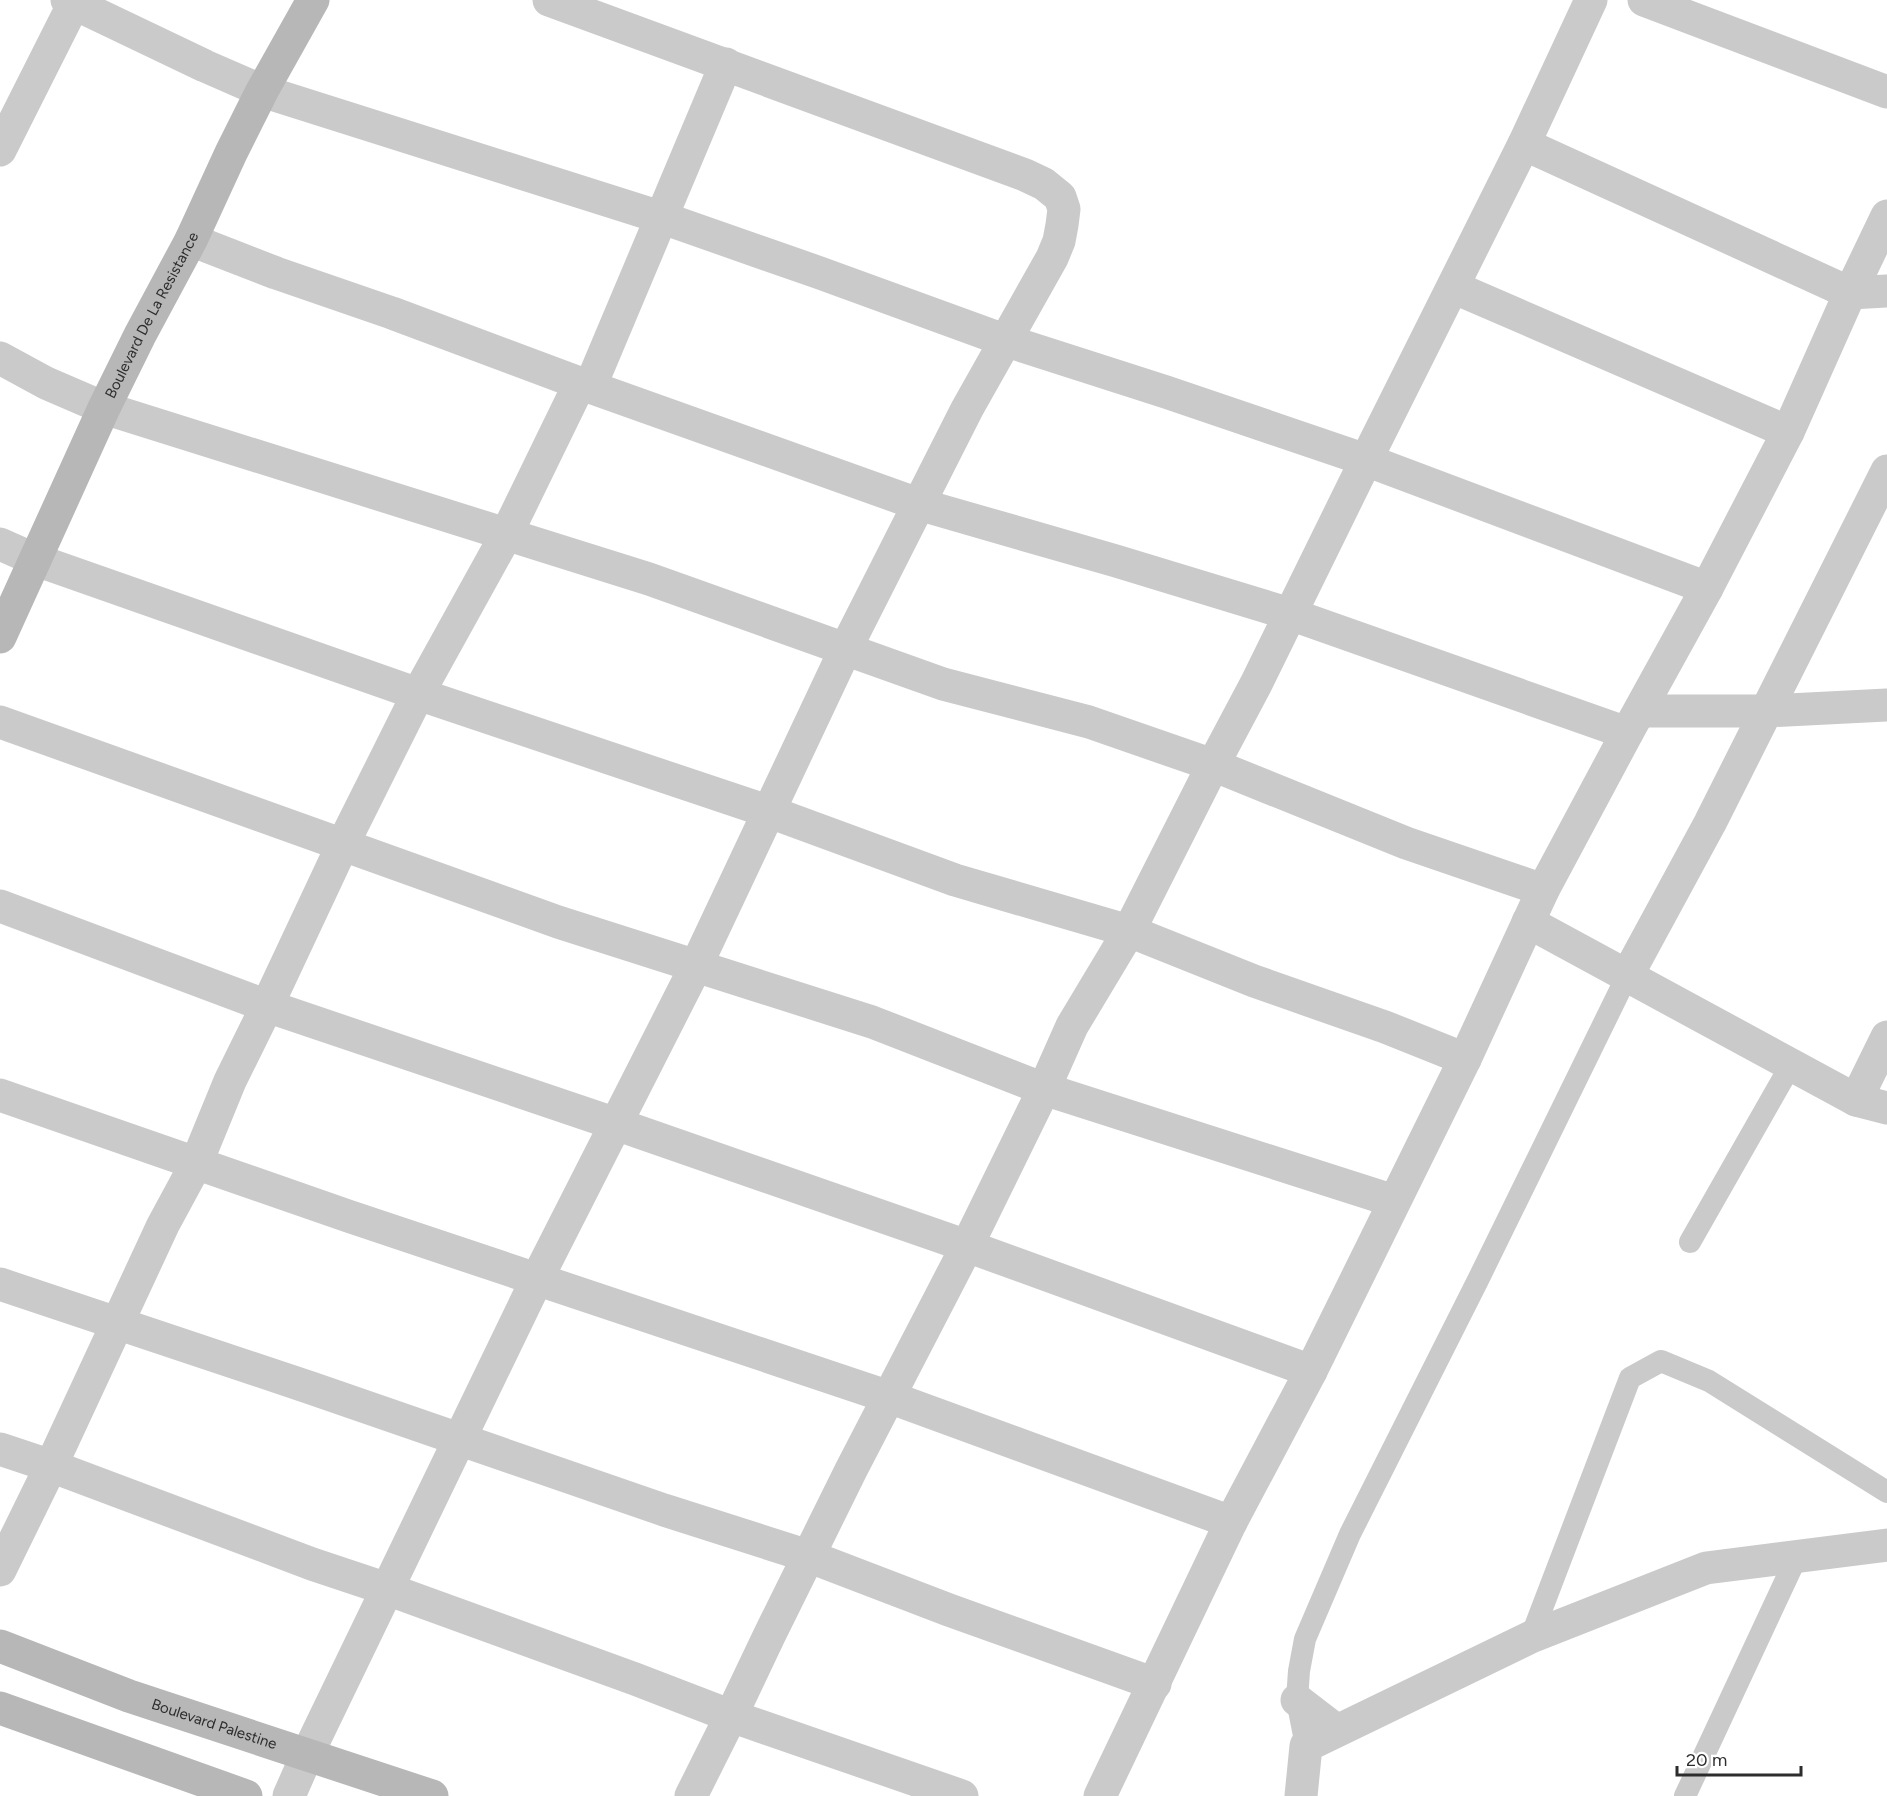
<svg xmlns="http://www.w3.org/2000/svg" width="1887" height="1796" font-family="Figtree,sans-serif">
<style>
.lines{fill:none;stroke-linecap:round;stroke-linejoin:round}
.lane{stroke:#cacaca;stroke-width:22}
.street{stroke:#cacaca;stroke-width:33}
.secondary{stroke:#b7b7b7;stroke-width:33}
.labels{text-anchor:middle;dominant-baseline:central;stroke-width:6;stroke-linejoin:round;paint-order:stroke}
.street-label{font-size:15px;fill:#2d2d2d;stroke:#fff}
</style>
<rect width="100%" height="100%" fill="#fff"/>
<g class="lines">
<g class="lane">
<polyline points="1690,1242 1792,1063"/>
<polyline points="1531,1637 1630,1378 1661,1361 1709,1381 1887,1492"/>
<polyline points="1306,1746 1297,1700 1299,1671 1305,1639 1350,1534 1478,1280 1627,976"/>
<polyline points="1685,1796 1797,1556"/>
</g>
<g class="street">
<polyline points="67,0 205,66 262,91 660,217 820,273 1004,340 1166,392 1366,460 1707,588"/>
<polyline points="1644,0 1887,92"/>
<polyline points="1524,144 1850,293 1887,291"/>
<polyline points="0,150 74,3"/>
<polyline points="191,240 276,273 392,313 590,387 918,504 1116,561 1290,614 1627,733"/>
<polyline points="1453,287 1788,432"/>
<polyline points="0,358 46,383 104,408 649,579 943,684 1089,722 1213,765 1406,843 1543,890"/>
<polyline points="590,387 726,64"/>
<polyline points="0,544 36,560 418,694 770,812 955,880 1129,931 1254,981 1385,1027 1465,1059"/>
<polyline points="1640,711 1766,711 1887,705"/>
<polyline points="0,722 558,922 872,1022 1044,1089 1394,1201"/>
<polyline points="0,906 267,1006 616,1124 967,1246 1311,1371"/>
<polyline points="1528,922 1856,1100 1887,1108"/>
<polyline points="1627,976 1710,823 1887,471"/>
<polyline points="0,1095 348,1216 889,1397 1231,1522"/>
<polyline points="1856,1100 1887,1037"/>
<polyline points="0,1284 311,1388 664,1510 808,1556 949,1610 1155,1684"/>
<polyline points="0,1449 51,1466 312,1564 387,1589 635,1679 731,1716 962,1796"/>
<polyline points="0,1570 51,1466 163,1225 196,1164 230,1081 267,1006 343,844 418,694 506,535 580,383"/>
<polyline points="1297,1700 1336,1730"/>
<polyline points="289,1796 307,1755 537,1279 696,966 845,650 967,409 1052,258 1059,241 1062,225 1064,209 1060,197 1044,184 1025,175 549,0"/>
<polyline points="691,1796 731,1716 769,1636 851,1470 967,1246 1044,1089 1072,1026 1129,931 1213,765 1256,684 1366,460 1524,144 1591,0"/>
<polyline points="1100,1796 1231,1522 1311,1371 1465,1059 1543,890 1627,733 1707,588 1788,432 1850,293 1887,216"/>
<polyline points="1301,1796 1306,1746 1531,1637 1706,1568 1887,1545"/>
</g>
<g class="secondary">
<path id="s1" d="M0,637L104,408L140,335L191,240L231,153L262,91L313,0"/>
<path id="s2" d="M0,1646L129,1696L432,1796"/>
<polyline points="0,1708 246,1796"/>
</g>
</g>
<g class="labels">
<g class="street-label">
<text stroke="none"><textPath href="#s1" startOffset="356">Boulevard De La Resistance</textPath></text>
<text stroke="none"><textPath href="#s2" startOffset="228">Boulevard Palestine</textPath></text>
</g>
</g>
<path d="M1677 1766v9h124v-9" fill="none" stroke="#2d2d2d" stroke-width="3"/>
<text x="1686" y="1766" font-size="18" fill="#2d2d2d" stroke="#ffffff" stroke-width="4.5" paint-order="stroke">20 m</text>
</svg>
